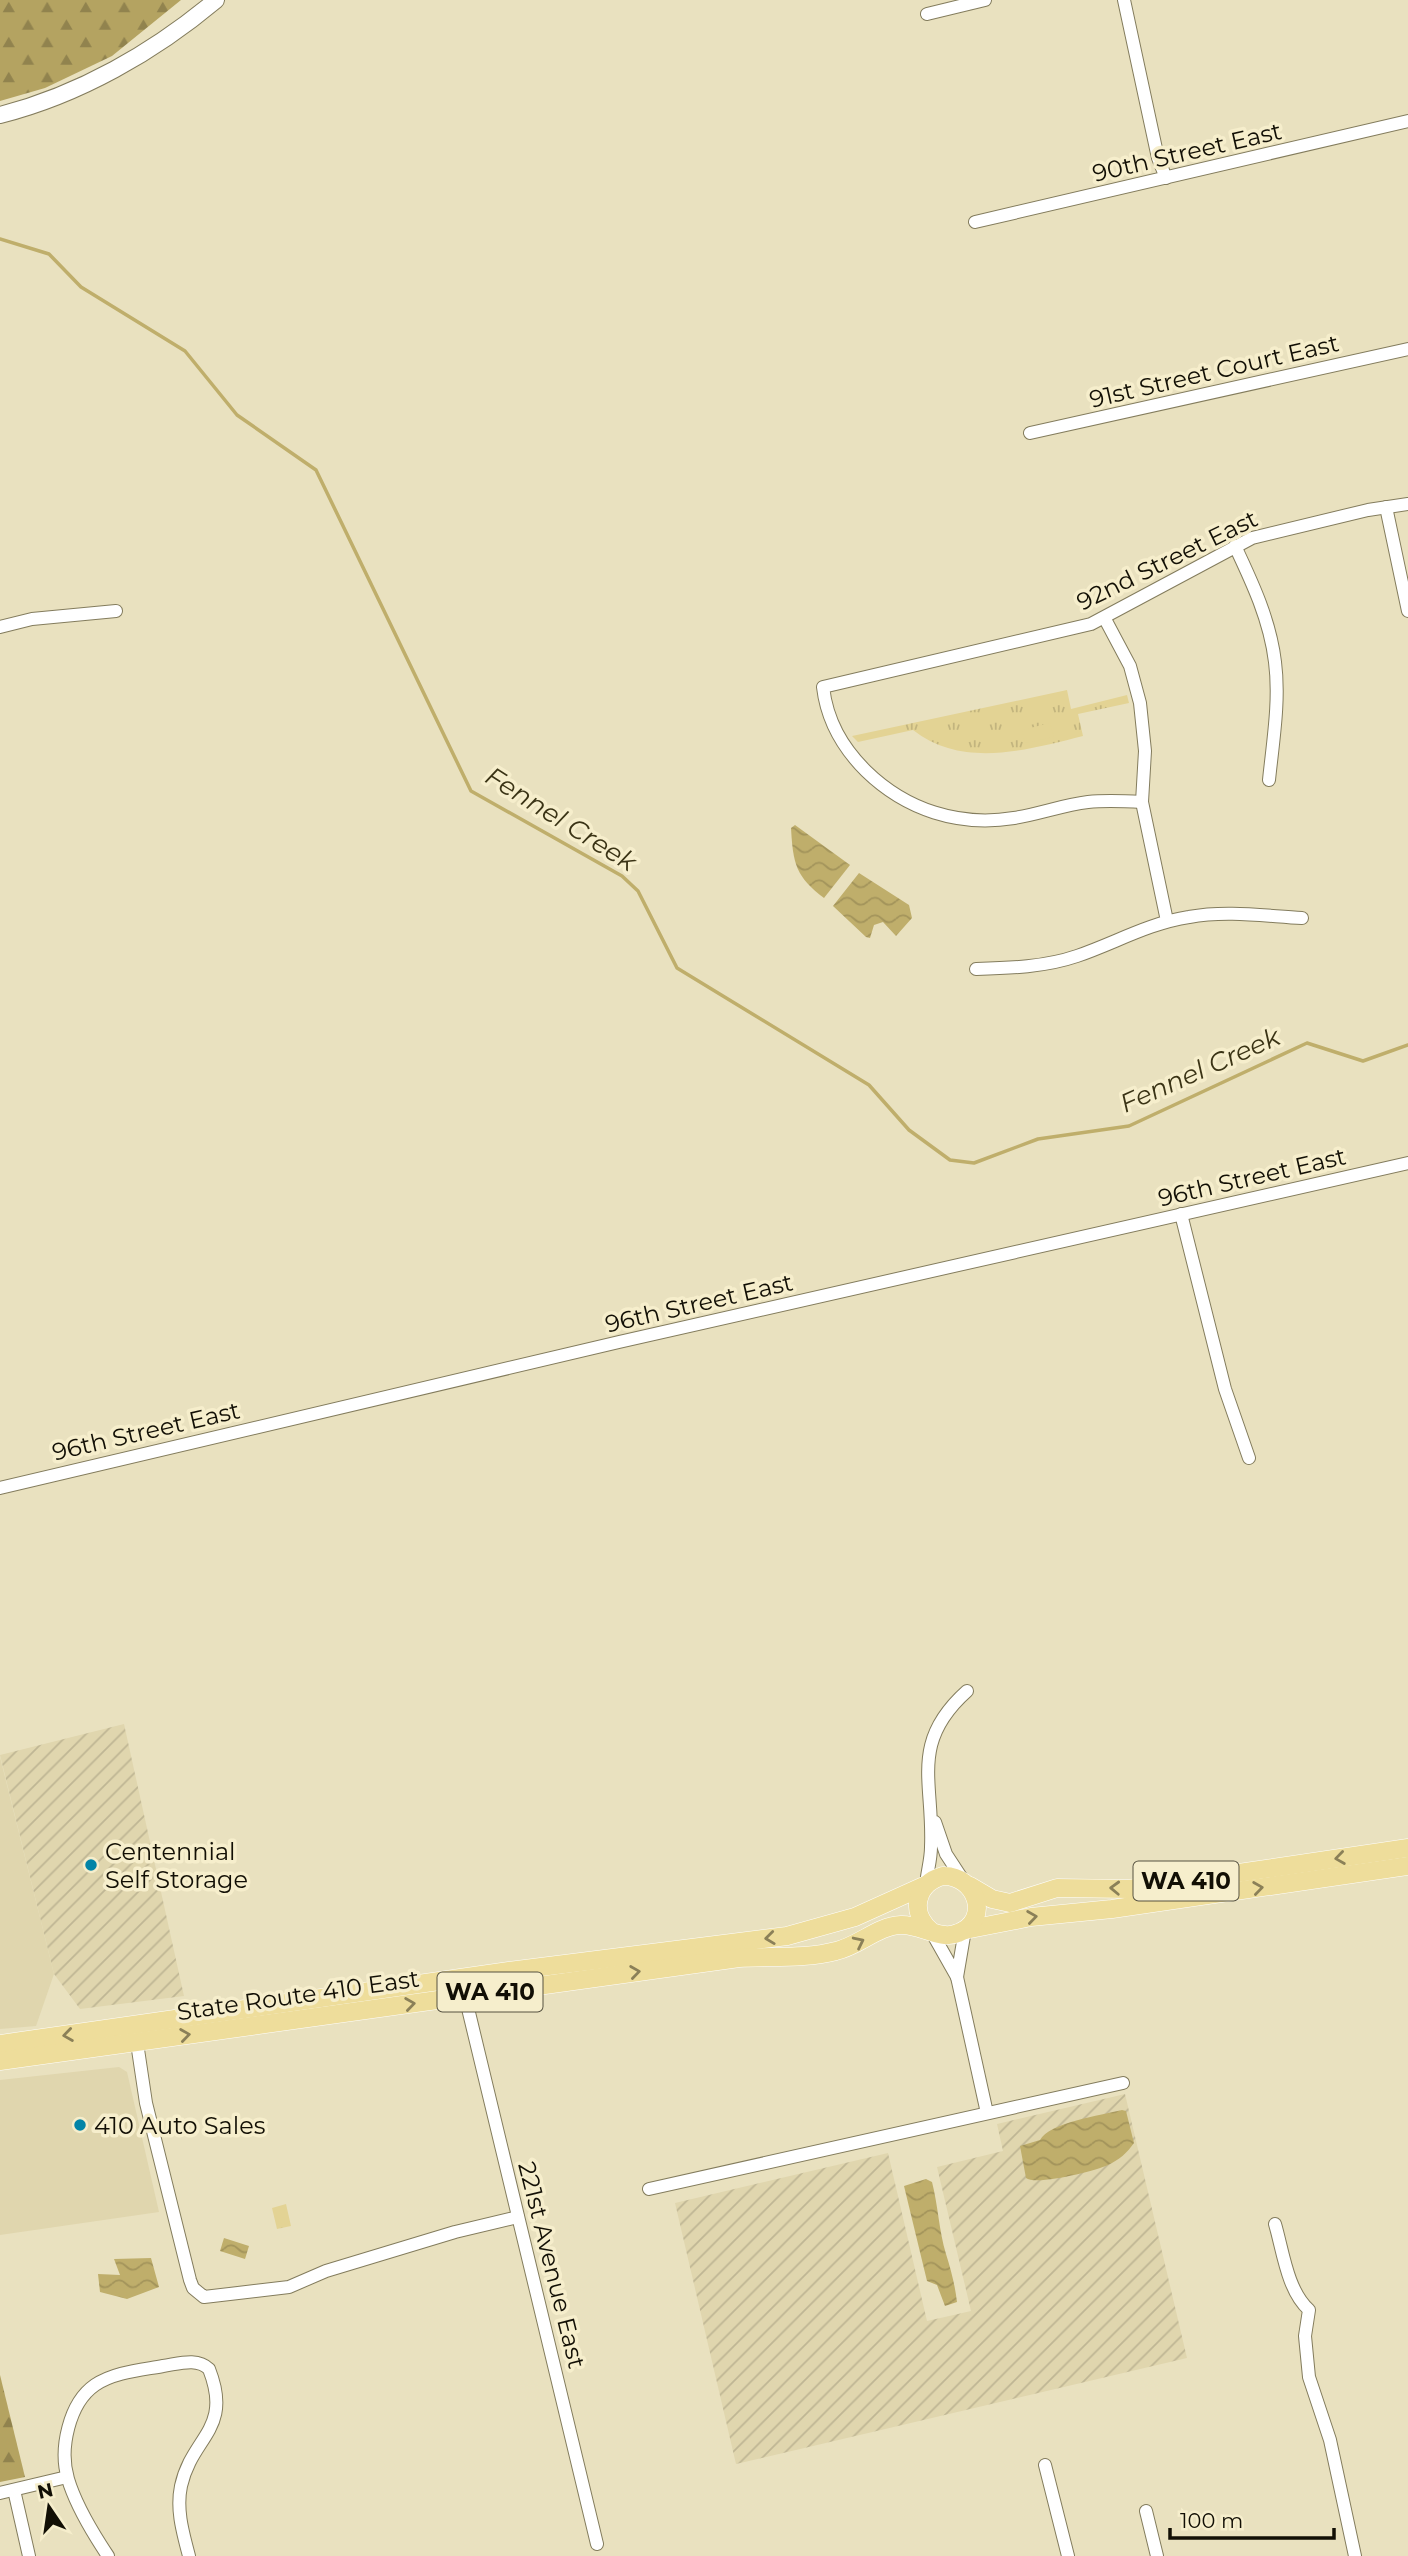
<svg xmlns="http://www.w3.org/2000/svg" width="1408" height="2556" font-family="Montserrat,sans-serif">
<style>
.built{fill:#e0d6ae}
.industrial{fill:url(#industrial-furrows)}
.forest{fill:url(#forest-firs)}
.park{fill:url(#park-tufts)}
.pitch{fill:#e3d394}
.water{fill:url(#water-waves)}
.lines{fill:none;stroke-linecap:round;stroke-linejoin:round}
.stream{stroke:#bfae6b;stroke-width:3.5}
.street-casing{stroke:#837c5d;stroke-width:14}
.secondary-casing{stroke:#837c5d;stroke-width:18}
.primary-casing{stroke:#fff;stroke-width:19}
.street{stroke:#fff;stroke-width:12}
.secondary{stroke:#fff;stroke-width:16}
.primary{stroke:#eedd9b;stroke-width:18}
.oneway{stroke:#8b8058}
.poi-dot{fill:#0284a7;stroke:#f6eecc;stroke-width:2.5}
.labels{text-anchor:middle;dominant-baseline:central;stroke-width:7;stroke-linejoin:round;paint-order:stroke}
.shield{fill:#f6eecc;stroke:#565241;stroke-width:2}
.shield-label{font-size:23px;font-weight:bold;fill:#120f05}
.street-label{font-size:24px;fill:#120f05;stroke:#f6eecc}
.poi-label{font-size:24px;fill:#120f05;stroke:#f6eecc;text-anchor:start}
.water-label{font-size:26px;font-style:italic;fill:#3a3315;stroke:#f6eecc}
</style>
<defs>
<pattern id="industrial-furrows" width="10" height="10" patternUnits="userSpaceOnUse" patternTransform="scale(1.75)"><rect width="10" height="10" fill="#e0d6ae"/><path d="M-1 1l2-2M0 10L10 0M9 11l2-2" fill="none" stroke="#bfb694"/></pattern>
<pattern id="forest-firs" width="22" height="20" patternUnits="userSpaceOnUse" patternTransform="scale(1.75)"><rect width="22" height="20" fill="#b4a361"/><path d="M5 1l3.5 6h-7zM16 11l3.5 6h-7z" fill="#91834e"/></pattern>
<pattern id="park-tufts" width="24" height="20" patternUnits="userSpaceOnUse" patternTransform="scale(1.75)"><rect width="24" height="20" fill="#e3d394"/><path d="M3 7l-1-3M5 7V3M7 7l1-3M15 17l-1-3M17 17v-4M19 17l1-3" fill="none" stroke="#c2b47e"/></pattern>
<pattern id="water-waves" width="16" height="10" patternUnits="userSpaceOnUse" patternTransform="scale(1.75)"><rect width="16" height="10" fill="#bfae6b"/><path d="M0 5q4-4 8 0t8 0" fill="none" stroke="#a3945b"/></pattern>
</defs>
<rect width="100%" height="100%" fill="#e9e1bf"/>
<g class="built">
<polygon points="0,1757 54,1974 36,2026 0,2029"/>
<polygon points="119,2067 127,2072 159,2212 0,2235 0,2080"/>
</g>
<g class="industrial">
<polygon points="124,1724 184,1996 80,2009 54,1974 0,1755"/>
<polygon points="1125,2094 1187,2358 736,2464 675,2203 888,2153 927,2321 958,2314 971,2311 937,2167 1003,2151 997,2124"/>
</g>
<g class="forest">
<polygon points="0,0 181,0 112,56 45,88 0,101"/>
<polygon points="0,2375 25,2477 0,2482"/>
</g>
<g class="park">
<path d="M1067,690L1071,709L1127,695L1129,703L1078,714L1083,736C1027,750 963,769 913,730L858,742L852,736Z"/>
<polygon points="286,2204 291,2226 277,2229 272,2208"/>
</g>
<polygon class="pitch" points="1050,723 1054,737 1025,743 1022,730"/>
<g class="water">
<path d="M795,825L850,865L824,898C796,877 793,864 791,828Z"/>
<polygon points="859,873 909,905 912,918 896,936 883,922 874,925 870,938 866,937 833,906"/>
<path d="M1122,2110L1126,2111L1134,2143C1127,2153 1119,2160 1108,2165C1095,2171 1036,2186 1026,2178L1020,2146L1040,2140C1049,2123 1101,2115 1122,2110Z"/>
<path d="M926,2179L932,2182C938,2205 939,2231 946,2254C951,2270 955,2285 957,2302L945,2306L937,2285L927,2281L904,2186Z"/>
<polygon points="224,2238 249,2246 245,2259 220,2251"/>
<polygon points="151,2258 159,2287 127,2299 100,2292 98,2274 120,2275 114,2259"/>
</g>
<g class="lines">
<polyline class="stream" points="0,239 49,254 81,287 185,351 237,415 316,470 471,791 622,876 638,891 677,968 869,1085 909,1130 950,1160 974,1163 1038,1139 1129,1126 1307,1043 1363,1061 1408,1045"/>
<g class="street-casing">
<g id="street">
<polyline points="1124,0 1158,158 1166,178"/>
<polyline points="927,14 985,0"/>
<polyline points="975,222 1408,121"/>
<polyline points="1030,433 1408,349"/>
<polyline points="1386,507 1408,611"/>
<path d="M1235,546C1252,582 1270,620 1275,662C1280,700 1273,741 1269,780"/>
<polyline points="1105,619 1130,666 1140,703 1145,751 1142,802 1167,921"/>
<polyline points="0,627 32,619 116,611"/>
<path d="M1142,802C1124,801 1106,800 1088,802C1063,805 1039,814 1014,818C959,827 906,810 866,771C842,747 827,721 823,687L1091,624L1252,538L1368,510L1408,504"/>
<path d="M976,969C1010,968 1045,967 1077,956C1115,943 1149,923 1189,917C1226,910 1265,916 1302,918"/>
<polyline points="1181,1214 1225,1389 1249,1458"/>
<polyline points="0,1488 619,1342 1408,1163"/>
<polyline points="935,1822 946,1854 963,1880"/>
<path d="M926,1885C927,1872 931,1860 931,1847C934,1782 909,1743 967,1691"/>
<polyline points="931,1931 957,1977 965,1930"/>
<polyline points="957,1977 987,2113"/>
<polyline points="465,1996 597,2544"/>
<polyline points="136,2036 146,2103 190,2280 193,2288 204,2297 289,2287 326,2271 455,2232 518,2217"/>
<polyline points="649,2189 1123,2083"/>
<path d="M1275,2224C1283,2251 1287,2290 1309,2310L1305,2336L1309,2377L1330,2440L1355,2556"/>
<polyline points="1045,2465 1068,2556"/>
<polyline points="14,2490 29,2556"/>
<polyline points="0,2493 67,2477"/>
<polyline points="1146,2511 1157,2556"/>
<path d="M108,2556C92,2532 76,2506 68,2479C59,2449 69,2403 95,2385C114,2372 141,2370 163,2366C178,2364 197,2357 209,2369C233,2430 192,2436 181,2486C176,2510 183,2533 189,2556"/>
</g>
</g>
<g class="secondary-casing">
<path id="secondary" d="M0,115C79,95 154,52 216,0"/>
</g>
<g class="primary-casing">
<g id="primary">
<polyline points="970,1886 992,1899 1010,1903 1057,1888 1129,1889 1408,1848"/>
<polyline points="965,1930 1031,1917 1112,1909 1408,1866"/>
<polyline points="0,2044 509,1971 787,1936 855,1917 926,1885"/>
<path d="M0,2061L739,1958C770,1956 806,1959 836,1951C859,1946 877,1926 901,1925C920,1924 940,1941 958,1933C992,1920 976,1875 943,1876C916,1883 909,1913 931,1931"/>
</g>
</g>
<use href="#street" class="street"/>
<use href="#secondary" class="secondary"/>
<use href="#primary" class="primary"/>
</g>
<defs><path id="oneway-chevron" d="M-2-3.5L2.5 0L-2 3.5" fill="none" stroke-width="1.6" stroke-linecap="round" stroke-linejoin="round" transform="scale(1.75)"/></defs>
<g class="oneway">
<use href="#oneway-chevron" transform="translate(1340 1858) rotate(172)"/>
<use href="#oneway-chevron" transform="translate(1115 1888) rotate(-178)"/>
<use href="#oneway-chevron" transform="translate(1258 1888) rotate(-8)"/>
<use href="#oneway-chevron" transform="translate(1032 1917) rotate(-8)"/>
<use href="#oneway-chevron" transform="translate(770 1938) rotate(173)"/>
<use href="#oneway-chevron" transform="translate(859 1942) rotate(-26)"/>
<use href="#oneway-chevron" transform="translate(635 1972) rotate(-8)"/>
<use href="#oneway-chevron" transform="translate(410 2004) rotate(-8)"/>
<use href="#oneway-chevron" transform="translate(68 2035) rotate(172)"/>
<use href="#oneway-chevron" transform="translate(185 2035) rotate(-8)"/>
</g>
<g class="poi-dot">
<circle cx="91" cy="1865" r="7"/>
<circle cx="80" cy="2125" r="7"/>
</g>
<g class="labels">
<g class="shield">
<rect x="1133.5" y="1861.5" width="105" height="39" rx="5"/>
<rect x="437.5" y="1972.5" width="105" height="39" rx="5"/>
</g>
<g class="shield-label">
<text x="1186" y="1881">WA 410</text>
<text x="490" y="1992">WA 410</text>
</g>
<g class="street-label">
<text transform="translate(1187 152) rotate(-13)">90th Street East</text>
<text transform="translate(1214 371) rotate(-13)">91st Street Court East</text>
<text transform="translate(1167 560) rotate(-26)">92nd Street East</text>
<text transform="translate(1252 1177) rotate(-13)">96th Street East</text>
<text transform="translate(699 1303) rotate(-13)">96th Street East</text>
<text transform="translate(146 1431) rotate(-13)">96th Street East</text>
<text transform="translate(298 1995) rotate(-8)">State Route 410 East</text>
<text transform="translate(552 2265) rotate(76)">221st Avenue East</text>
</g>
<g class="poi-label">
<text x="105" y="1851">Centennial<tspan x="105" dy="28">Self Storage</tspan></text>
<text x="94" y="2125">410 Auto Sales</text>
</g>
<g class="water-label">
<text transform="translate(561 819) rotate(32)">Fennel Creek</text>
<text transform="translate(1200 1070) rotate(-24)">Fennel Creek</text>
</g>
</g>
<g transform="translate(49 2507) rotate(347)" stroke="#f6eecc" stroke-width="5" paint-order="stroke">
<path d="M0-5L12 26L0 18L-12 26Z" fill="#120f05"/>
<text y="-10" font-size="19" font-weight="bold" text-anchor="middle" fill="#120f05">N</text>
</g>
<path d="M1170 2528v10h164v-10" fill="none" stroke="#120f05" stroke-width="3.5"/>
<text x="1180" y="2528" font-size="21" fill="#120f05" stroke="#f6eecc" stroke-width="5" paint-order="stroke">100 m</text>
</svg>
